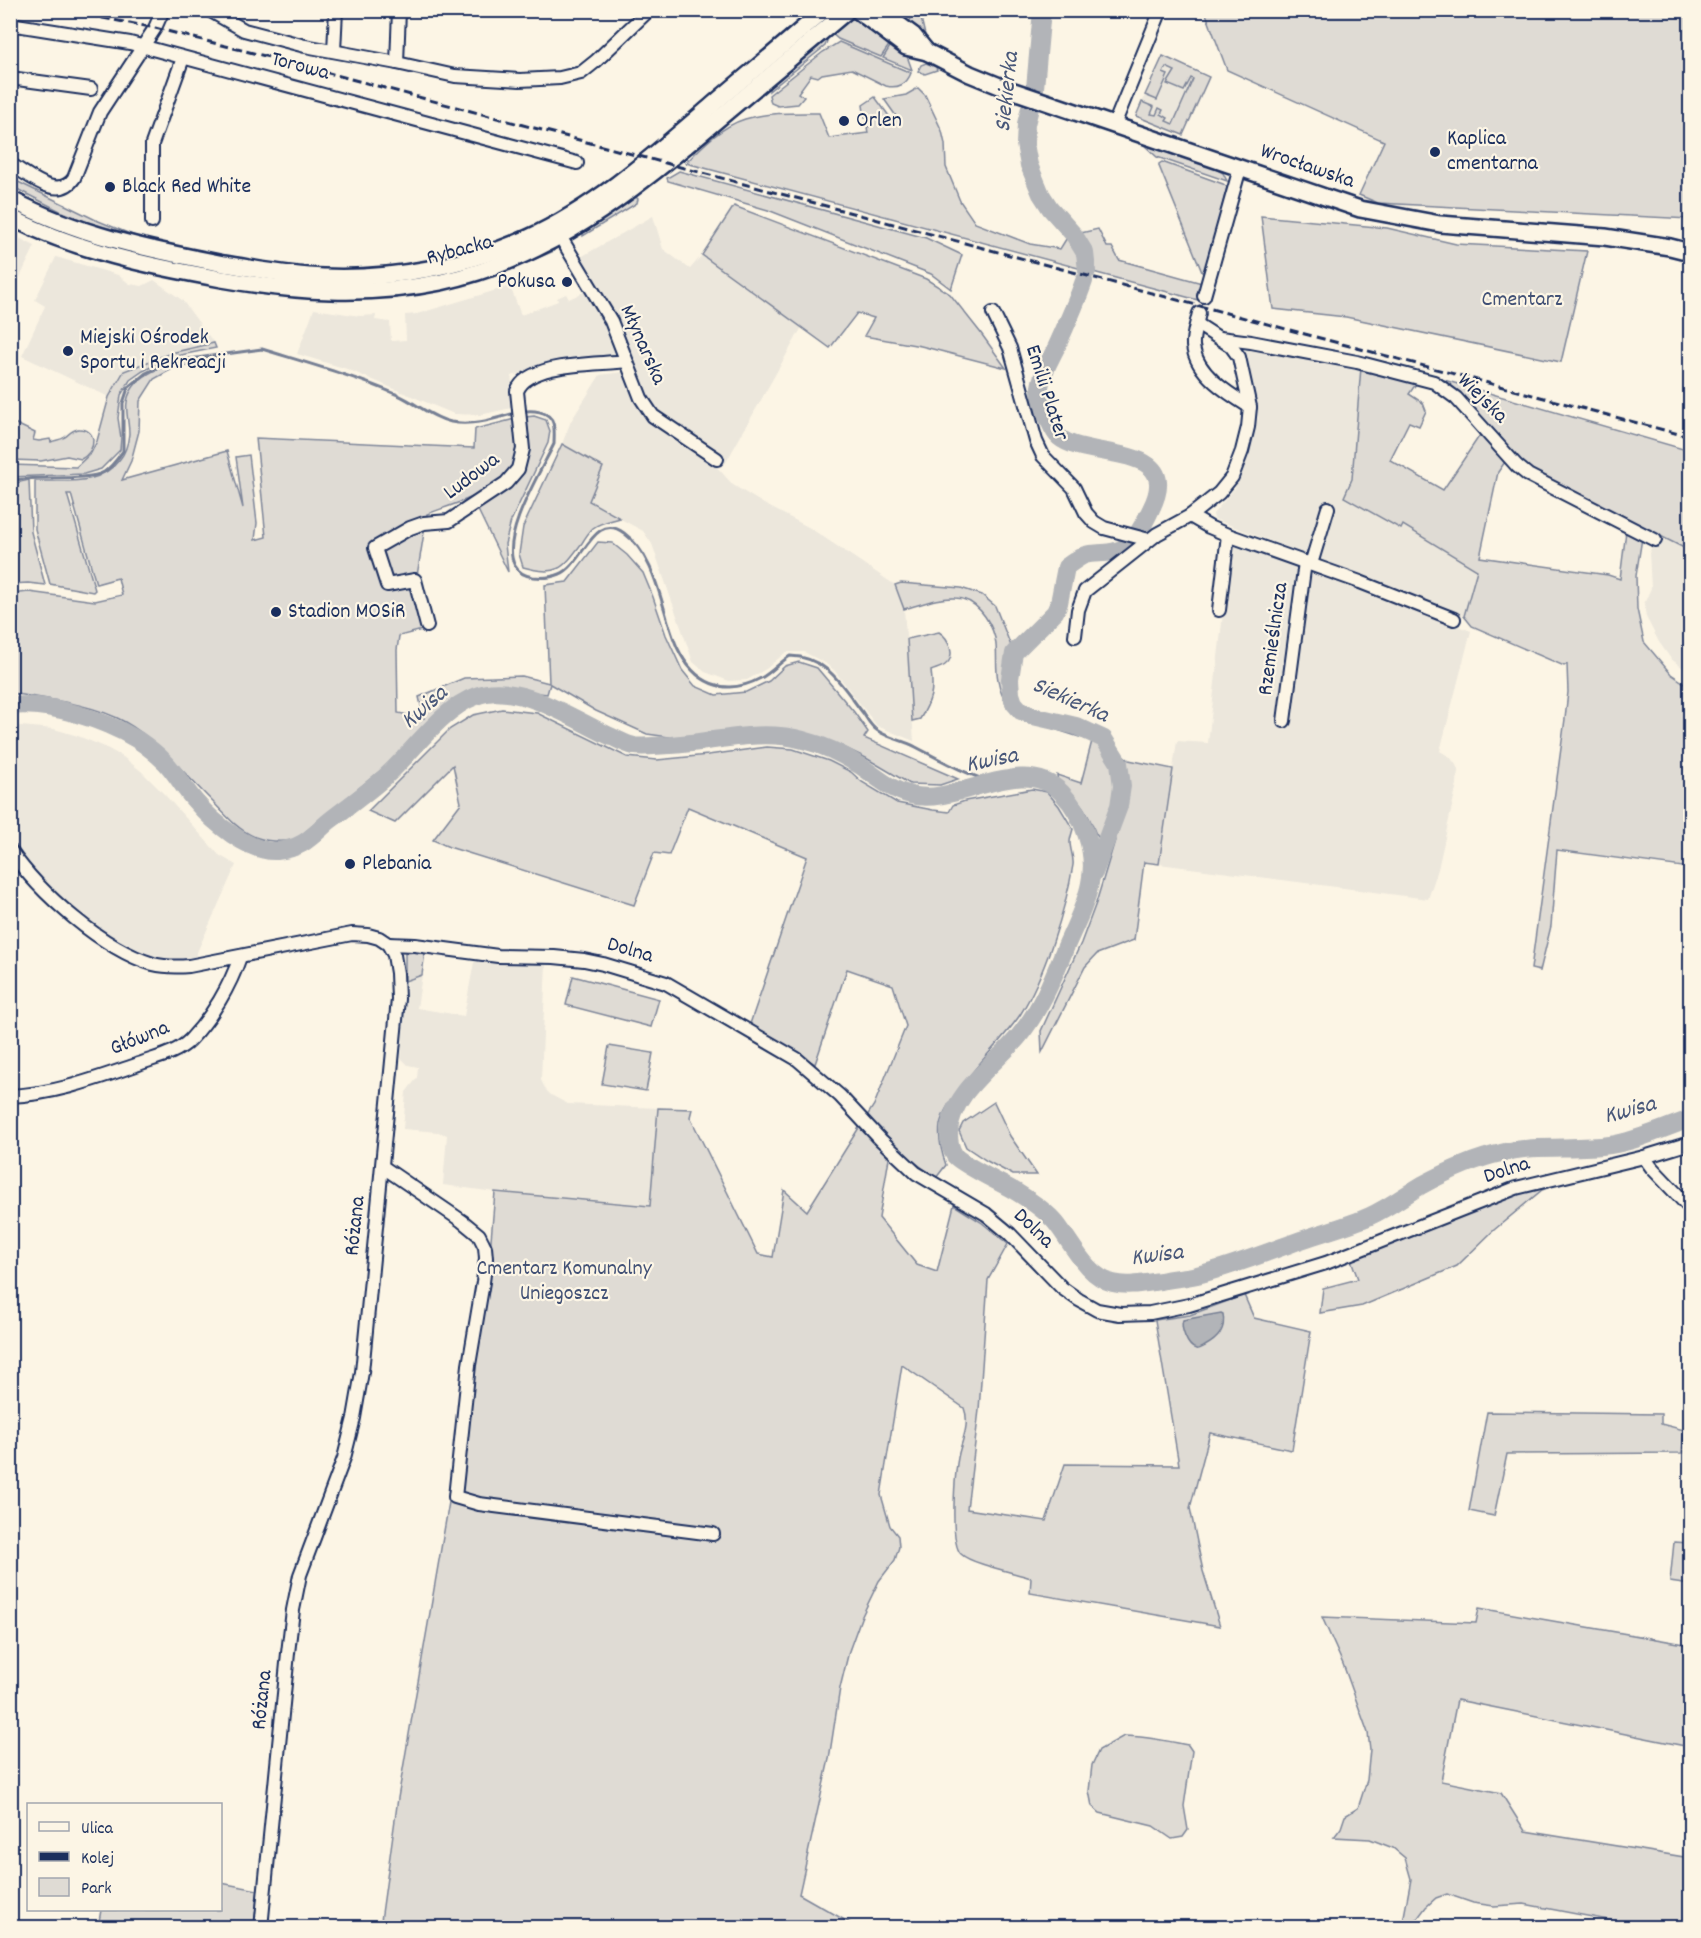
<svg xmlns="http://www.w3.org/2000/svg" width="1701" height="1938" font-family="Dekko,sans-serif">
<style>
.built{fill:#ece7dc}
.green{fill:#dfdbd4;stroke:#7d8599;stroke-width:1.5}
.water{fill:#b2b4b8;stroke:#767f94;stroke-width:1.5}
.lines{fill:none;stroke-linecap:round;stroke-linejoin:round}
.stream{stroke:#767f94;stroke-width:3}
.river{stroke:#b2b4b8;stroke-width:18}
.minor-casing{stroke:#1b2f5e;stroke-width:16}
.major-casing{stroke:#1b2f5e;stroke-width:20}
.minor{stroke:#fcf5e5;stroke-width:12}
.major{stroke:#fcf5e5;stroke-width:15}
.rail{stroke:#1b2f5e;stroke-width:3;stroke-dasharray:9 4.5;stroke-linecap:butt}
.poi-dot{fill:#1b2f5e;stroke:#fcf5e5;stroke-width:2}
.labels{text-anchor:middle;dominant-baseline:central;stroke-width:4.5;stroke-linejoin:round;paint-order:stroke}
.street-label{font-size:22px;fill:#1b2f5e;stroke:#fcf5e5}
.poi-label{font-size:22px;fill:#1b2f5e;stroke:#fcf5e5;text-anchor:start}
.park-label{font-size:22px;fill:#425176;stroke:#fcf5e5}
.water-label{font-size:24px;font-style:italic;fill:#485779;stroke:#fcf5e5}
</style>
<rect width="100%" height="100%" fill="#fcf5e5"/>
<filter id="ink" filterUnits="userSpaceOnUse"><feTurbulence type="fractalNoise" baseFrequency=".0167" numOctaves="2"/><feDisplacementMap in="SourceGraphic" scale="12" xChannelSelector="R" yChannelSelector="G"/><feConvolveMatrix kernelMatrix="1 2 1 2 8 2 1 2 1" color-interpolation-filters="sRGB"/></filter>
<g filter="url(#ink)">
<g class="built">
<polygon points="1163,56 1209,77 1183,135 1136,116"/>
<polygon points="653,216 663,249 690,269 702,255 802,327 725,464 716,450 658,414 653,408 633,363 619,323 579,258"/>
<polygon points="11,234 35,246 11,296"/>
<polygon points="56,257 118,275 130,284 142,286 154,280 182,300 214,343 171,353 124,371 109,397 22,356 45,306 35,300"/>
<polygon points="510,286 521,315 558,301 557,298 566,294 569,299 586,291 601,312 613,337 616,353 546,367 511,376 516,407 480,415 454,414 347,369 297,354 314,309 360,316 376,315 375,320 390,322 391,341 406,340 405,315 417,314"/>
<polygon points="1245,345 1361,367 1352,479 1344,498 1401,529 1403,524 1477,570 1464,616 1214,519 1213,514 1235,488 1243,468 1251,437 1255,433 1258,418"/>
<polygon points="623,372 635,400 652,423 708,457 733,485 764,504 810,528 895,585 904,609 914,741 877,726 834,670 825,663 804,652 786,652 766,669 747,680 729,681 705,672 693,662 652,544 643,531 589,502 603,467 562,444 571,421 600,375"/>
<polygon points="1657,535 1688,550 1690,547 1690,673 1671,659 1659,642 1646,617 1644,604 1651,588 1649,553"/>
<polygon points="1231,545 1316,573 1471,631 1440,751 1450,757 1456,765 1458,770 1457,784 1438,869 1428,899 1159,864 1177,741 1208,743"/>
<polygon points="10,725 54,729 78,736 105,747 123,757 141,771 165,795 219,855 236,865 194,959 183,961 163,960 130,946 107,933 52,892 28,862 11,836"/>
<polygon points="474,962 546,963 541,1080 546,1090 551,1095 568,1104 658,1108 650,1206 495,1192 443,1185 447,1135 438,1132 403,1129 406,1092 417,1078 418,1067 408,1065 401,1058 407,980 422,975 417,1008 464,1016"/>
</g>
<g class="green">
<polygon points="1205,11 1690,11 1690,219 1378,203 1359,195 1384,141 1227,70"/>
<polygon points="918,12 920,14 925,35 908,24 913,15"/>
<path d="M851,19C863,19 869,27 877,35C880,38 886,41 890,44L881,57L838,39L830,32L843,21Z"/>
<polygon points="825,36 827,41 825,46 769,91 770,85"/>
<path d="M839,42L911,73C907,84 898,89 886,86L852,69L822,74L818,77L811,75L798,93L804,97L798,104L778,106L771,103L769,95L823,52Z"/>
<polygon points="891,45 907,56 912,70 883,58"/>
<polygon points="1163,56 1209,77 1183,135 1136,116 1142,102 1154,107 1151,114 1156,115 1159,108 1163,110 1161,114 1168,118 1166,121 1173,124 1193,79 1191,78 1184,91 1167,84 1175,71 1166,67 1163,73 1168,75 1157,100 1145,95"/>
<polygon points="926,63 936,67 937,70 925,74 918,71 921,65"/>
<path d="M918,88L925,95L942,131L945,144L946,167L960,201L975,223L1030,244L1060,249L1068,236L1098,229L1107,247H1112L1119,260L1202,283L1198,300L686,163C702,146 722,126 745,119C769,112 795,113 819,113L829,138L868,133L867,127L871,126L870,118H865L863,105L875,97L892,120L896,116L884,99L906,95Z"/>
<polygon points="1143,144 1214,168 1223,173 1227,181 1157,157"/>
<polygon points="1162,162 1223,184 1227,187 1206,269 1202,272 1159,166 1159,164"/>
<polygon points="679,171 926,238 962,255 951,289 931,274 768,210 668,181 667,178"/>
<polygon points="10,178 96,220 135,236 85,221 60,211 11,186"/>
<polygon points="636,197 638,199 637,203 583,236 583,233"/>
<polygon points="734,206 926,279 950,294 980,332 1006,368 921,346 864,336 874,318 857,313 830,348 702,255"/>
<polygon points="1261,216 1387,228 1456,244 1587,251 1561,362 1346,317 1273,309"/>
<polygon points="555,247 554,251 493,277 489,276"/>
<polygon points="214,343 216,348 171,357 143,371 130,380 121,395 118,418 121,438 120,450 101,469 84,474 11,477 11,465 76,467 91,453 97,441 109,397 124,371 171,353"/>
<path d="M219,356L220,360L174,368L154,379L140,401L139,431L131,461L122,480L227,451L243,508L236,457L249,455L257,523L255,540L266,537L256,438L474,448L475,429L515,419C517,433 521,452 513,466C500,492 453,504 427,514L417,576L430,628L399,636L397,650L398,713L424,718L419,697L464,678L522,676L549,683L545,585L567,582L598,542L612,543L627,555L643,573L653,597L666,635L682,670L695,686L716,695L746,692L769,681L785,666L799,662L817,668L854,712L868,732L864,738L958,779L940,785L910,784L866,758L839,745L784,729L736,731L691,740L647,734L596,711L550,684L547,694L492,687L464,693L391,762L295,840C282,842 268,842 255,837C236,829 224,813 210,799C184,773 157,740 125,722C94,704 46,699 11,693L10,594L29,592L95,601L122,595L118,578L96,584L71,494H67L95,590L93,592L50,584L35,529V481C67,480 99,487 120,459C126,452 128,443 129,434C129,418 122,404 132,389C149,363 191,361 219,356Z"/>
<polygon points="1361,367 1418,381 1409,394 1423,403 1426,411 1419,426 1409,422 1390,460 1443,490 1482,432 1507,459 1498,472 1480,557 1608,575 1620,579 1626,531 1642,538 1636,576 1637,609 1644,642 1671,674 1690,687 1690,868 1557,850 1551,926 1540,971 1531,969 1565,719 1568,692 1567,664 1564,666 1472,626 1464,616 1477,570 1403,525 1401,529 1344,497 1352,479"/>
<path d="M1444,380L1690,451V547L1688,550L1536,473C1500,448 1477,408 1444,380Z"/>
<polygon points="534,416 546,420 550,431 548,443 511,521 505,544 508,572 477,508 528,454 529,438 526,417"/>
<path d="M10,421L35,433L33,440L39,441L50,439L51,442C56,440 61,440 65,437C69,434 72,430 78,429C97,428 98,450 81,459L67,456L41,461L11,460Z"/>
<path d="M562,444L603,467L589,501L620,518C611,521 601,522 593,528C589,532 585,538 582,543C562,570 557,576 523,567L519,554L523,527Z"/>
<polygon points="29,480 31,532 45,585 28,583 11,584 11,484"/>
<path d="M901,583L961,588L982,595L995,606L1011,646L1006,666L1008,700L1013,714C1006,703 1000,693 998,680C995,666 998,651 995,638C990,619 975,598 955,598C938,597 920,605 904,609L895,585Z"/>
<path d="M939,632C949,638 957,657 945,665C941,668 935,669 931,671C934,691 931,701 920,719L912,721L907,639Z"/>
<path d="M502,709L537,713L627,757L657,760L708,755L767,747L793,749L829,761L851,772L862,782L897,803L933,810L949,812L953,805L965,801L1032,789L1047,792L1059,806L1073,829C1072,833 1070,838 1070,842C1070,850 1074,857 1073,865C1066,909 1044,977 1020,1015C1001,1044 946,1093 940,1125C938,1139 941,1151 946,1165L936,1178L908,1157L865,1119L874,1105L906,1026L893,985L847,969L815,1064L750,1024L807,857L688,807L669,855L654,853L634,905L449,847L433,840L461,803L453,765L395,823L368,811L450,729L473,715Z"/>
<path d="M1051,728C1066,728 1087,730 1100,741C1124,762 1119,811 1104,837H1098C1094,832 1094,829 1092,824C1084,806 1076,795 1058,785L1057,775L1081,783L1092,741Z"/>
<polygon points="1122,754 1129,760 1173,769 1159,864 1144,862 1134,940 1097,954 1085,967 1042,1052 1041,1031 1081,943 1096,903 1126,804 1129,779"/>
<polygon points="425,951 422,975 405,981 405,953"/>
<polygon points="573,976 659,999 651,1027 566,1005"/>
<polygon points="609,1046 653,1053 646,1091 602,1084"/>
<polygon points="994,1102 1010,1136 1037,1175 1013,1175 987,1161 966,1147 959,1131 963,1123"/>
<path d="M658,1108L692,1109L690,1117L758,1254L773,1257L784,1190L807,1211L860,1126L889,1158L879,1218L917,1265L937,1272L954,1205L981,1222L1008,1244L988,1280L979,1410L967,1509L1046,1521L1065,1464L1179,1465L1155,1320L1190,1315L1244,1295L1254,1318L1311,1331L1292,1450L1210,1433L1190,1508L1203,1571L1220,1626L1030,1593L1031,1578C1016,1573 971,1564 961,1554C949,1543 955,1470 959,1453C963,1438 970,1423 964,1408L902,1365L881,1495L890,1526L898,1536L899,1547L895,1560L879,1581L861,1618L849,1651L840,1688L829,1759L799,1894L857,1927L380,1928L398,1798L488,1276L495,1192L650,1206Z"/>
<polygon points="1563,1182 1542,1190 1494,1230 1457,1266 1362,1306 1320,1313 1323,1288 1358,1279 1350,1257 1514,1194"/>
<polygon points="1487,1412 1661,1414 1661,1424 1684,1430 1682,1453 1507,1454 1494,1516 1469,1511"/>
<polygon points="1674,1542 1690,1543 1690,1585 1670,1582"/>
<polygon points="1479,1608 1690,1645 1690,1747 1457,1700 1441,1781 1501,1793 1525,1831 1690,1858 1690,1927 1645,1927 1524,1904 1494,1906 1473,1903 1447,1894 1436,1898 1426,1907 1411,1927 1402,1927 1411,1879 1405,1858 1393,1848 1370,1839 1334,1837 1341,1828 1345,1816 1358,1808 1367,1780 1370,1749 1368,1733 1343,1664 1322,1617 1476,1623"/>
<path d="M1124,1736C1146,1736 1167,1741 1188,1745L1192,1751L1184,1806L1188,1830L1183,1837L1172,1839L1153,1826L1100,1813L1092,1806L1089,1791L1092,1765L1099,1750Z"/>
<polygon points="221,1883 258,1890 254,1927 98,1927 101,1910 220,1910"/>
</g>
<path class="water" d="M1221,1313L1223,1314C1226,1330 1218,1339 1205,1346C1203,1347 1199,1350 1196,1349C1187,1347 1180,1327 1183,1320Z"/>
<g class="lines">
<g class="stream">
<path d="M521,412C531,409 550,411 553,423C555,429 554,438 554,444C541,471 499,538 515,566C519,573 526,576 533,577C542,578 553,577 560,574C583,565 594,510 624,533C658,558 661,611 677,647C694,683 724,698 761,678C771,673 780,662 790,656C828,657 842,686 863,713C867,719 871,727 878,731C890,739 904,740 916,747C941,760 965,774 992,782"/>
<path d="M10,481C35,475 86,482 104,472C112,467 118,458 123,451V403L128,388L146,373L168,362L262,349C307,363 354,376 398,395C416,403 432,418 451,422C473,426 494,419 515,413"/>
</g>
<g class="river">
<polyline points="1042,10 1035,88 1026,124 1025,144 1029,165 1041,194 1050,208 1074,235 1085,253 1087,271"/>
<path d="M1084,281C1076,304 1066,326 1056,348C1050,360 1042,373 1040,387C1040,391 1041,396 1041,400C1043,408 1053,432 1059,437C1087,461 1185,441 1151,509C1146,520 1135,541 1125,547C1114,555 1095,552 1085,555C1079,557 1072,563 1066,567L1059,603L1055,612L1014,653L1010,679L1011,694L1014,703L1021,711L1033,716L1076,726L1104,739L1119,763L1122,786L1119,806L1094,873"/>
<path d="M10,706C48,701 105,720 138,740C147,746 158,755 166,763C177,775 185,790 196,802C213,822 249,853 277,851C303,848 310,838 328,822C347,807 367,793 385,777C413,752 441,709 476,696C518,680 574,720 612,737C619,740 626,744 634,746C645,748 659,745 671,745C714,742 760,728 803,740C823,745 842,754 859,765C876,776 890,790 911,795C957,807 1022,752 1062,793C1083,815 1097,852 1090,883C1086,906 1073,929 1064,951C1052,981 1040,1010 1019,1036C996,1064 950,1094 949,1133C949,1141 950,1149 955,1156C964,1166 1004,1184 1018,1193C1031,1201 1046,1211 1056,1223C1072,1243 1086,1276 1113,1283C1129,1287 1144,1283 1161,1281C1173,1278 1185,1278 1197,1275C1230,1267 1268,1252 1301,1240C1323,1232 1348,1226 1370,1216C1388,1208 1405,1195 1422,1185C1446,1172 1474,1159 1501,1153C1537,1144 1573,1150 1610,1145C1637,1141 1664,1128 1690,1119"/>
</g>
<g class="minor-casing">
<g id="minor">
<polyline points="209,10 244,30 305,46 397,63 455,76 520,80 560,78 581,73 596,61 649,10"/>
<polyline points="10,24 130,43 577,163"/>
<polyline points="334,51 336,10"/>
<polyline points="397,63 399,10"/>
<polyline points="10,78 91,89"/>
<polyline points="1114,125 1161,10"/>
<path d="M10,164C28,174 58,202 74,178L100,112L155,28L163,10"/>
<polyline points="152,222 152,144 183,58"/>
<polyline points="555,228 611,321 641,398 653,416 717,459"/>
<polyline points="1204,296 1240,168"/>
<polyline points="993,313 1010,348 1036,441 1043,456 1074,488 1086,513 1094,522 1104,528 1149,540"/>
<path d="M1199,313C1197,323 1192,336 1193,346C1196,374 1229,394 1250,407"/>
<polyline points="1220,338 1251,342 1357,362 1434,382 1456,398 1517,466 1528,475 1655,540"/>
<polyline points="1190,516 1209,527 1228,535 1360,582 1454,619"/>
<polyline points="1311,564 1328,508"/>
<polyline points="1219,610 1228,535"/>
<path d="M427,626L415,580L387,585L375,548L410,528L424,523L449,521L506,483L518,469L523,449L517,391C529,361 599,365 626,361"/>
<polyline points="1075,636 1078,610 1085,591 1157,534 1190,516 1219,493 1232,477 1242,451 1248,427 1250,407 1239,357 1231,346 1197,324"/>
<polyline points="1284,721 1305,562"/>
<path d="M10,850C39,893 103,949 153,964C165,967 177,967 189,966L352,934L368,935L379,938L388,944L394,955L397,973L398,999L362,1372L354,1418L344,1458L300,1575L293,1610L288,1653L261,1928"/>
<polyline points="388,944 415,945 498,956 554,957 584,960 603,964 666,983 797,1059 840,1096 881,1140 916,1173 986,1214 1010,1234 1062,1288 1079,1300 1097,1310 1120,1314 1150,1313 1189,1305 1326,1263 1516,1188 1644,1157 1690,1143"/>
<path d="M10,1096C55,1094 95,1079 136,1065C154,1058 176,1054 190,1040C212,1017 230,986 240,957"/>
<polyline points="1644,1157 1652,1168 1690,1208"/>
<polyline points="383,1167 462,1221 479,1235 485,1247 486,1258 483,1282 469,1365 455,1497 479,1504 713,1534"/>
</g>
</g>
<g class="major-casing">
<g id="major">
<polyline points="857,10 906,47 927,52 970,74 1002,87 1360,209 1440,224 1605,237 1670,247 1690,252"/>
<polyline points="879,10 913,35 927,52"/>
<path d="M10,199C78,235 150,250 224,264C257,269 290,276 323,277C392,280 465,266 528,238C596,207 653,156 709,108C747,75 786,44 824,10"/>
<path d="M10,217C77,251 149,266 222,279C295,292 368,297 441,282C549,259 629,194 711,125C756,87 802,49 848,10"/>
</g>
</g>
<use href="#minor" class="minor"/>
<use href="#major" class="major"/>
<polyline class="rail" points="62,10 155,28 265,56 1690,437"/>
</g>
</g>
<g class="poi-dot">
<circle cx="844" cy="121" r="6"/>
<circle cx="1435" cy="152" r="6"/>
<circle cx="110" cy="187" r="6"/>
<circle cx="567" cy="282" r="6"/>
<circle cx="68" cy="351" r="6"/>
<circle cx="276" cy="612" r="6"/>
<circle cx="350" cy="864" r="6"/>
</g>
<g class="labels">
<g class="street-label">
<text transform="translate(300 67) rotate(15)">Torowa</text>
<text transform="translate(1307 167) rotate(19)">Wrocławska</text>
<text transform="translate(460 251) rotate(-15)">Rybacka</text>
<text transform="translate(642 345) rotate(66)">Młynarska</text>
<text transform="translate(1046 393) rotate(72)">Emilii Plater</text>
<text transform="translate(1482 399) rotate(45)">Wiejska</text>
<text transform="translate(472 477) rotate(-37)">Ludowa</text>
<text transform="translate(1274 639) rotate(-82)">Rzemieślnicza</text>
<text transform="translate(630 951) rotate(16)">Dolna</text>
<text transform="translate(140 1039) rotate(-22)">Główna</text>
<text transform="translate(1507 1171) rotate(-18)">Dolna</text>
<text transform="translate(356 1226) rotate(-84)">Różana</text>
<text transform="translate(1033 1229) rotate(44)">Dolna</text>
<text transform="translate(263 1700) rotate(-84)">Różana</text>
</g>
<g class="poi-label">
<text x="856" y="121">Orlen</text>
<text x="1447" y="139">Kaplica<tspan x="1447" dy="25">cmentarna</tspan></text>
<text x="122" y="187">Black Red White</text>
<text x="555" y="282" text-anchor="end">Pokusa</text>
<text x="80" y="338">Miejski Ośrodek<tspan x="80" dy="25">Sportu i Rekreacji</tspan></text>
<text x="288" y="612">Stadion MOSiR</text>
<text x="362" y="864">Plebania</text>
</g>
<g class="park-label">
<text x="1522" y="300">Cmentarz</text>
<text x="564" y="1269">Cmentarz Komunalny<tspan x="564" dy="25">Uniegoszcz</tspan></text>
</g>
<g class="water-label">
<text transform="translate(1008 92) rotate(-84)">Siekierka</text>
<text transform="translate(1070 701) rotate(24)">Siekierka</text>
<text transform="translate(425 708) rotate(-41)">Kwisa</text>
<text transform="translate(992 761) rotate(-11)">Kwisa</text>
<text transform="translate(1630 1111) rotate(-15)">Kwisa</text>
<text transform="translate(1157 1256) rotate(-7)">Kwisa</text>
</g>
</g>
<rect width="1701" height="1938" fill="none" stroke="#fcf5e5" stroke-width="36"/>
<rect x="18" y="18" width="1665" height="1902" fill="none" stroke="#1b2f5e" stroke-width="2" filter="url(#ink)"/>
<rect x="27" y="1803" width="195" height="108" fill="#fcf5e5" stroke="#a2a6af" stroke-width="1.5"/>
<rect x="39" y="1822" width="30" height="9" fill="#fcf5e5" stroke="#a2a6af" stroke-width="1.5"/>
<text x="81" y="1833" font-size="18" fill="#1b2f5e">Ulica</text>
<rect x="39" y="1852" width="30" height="9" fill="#1b2f5e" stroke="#a2a6af" stroke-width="1.5"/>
<text x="81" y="1863" font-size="18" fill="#1b2f5e">Kolej</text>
<rect x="39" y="1878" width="30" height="18" fill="#dfdbd4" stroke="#a2a6af" stroke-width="1.5"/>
<text x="81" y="1893" font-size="18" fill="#1b2f5e">Park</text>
</svg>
